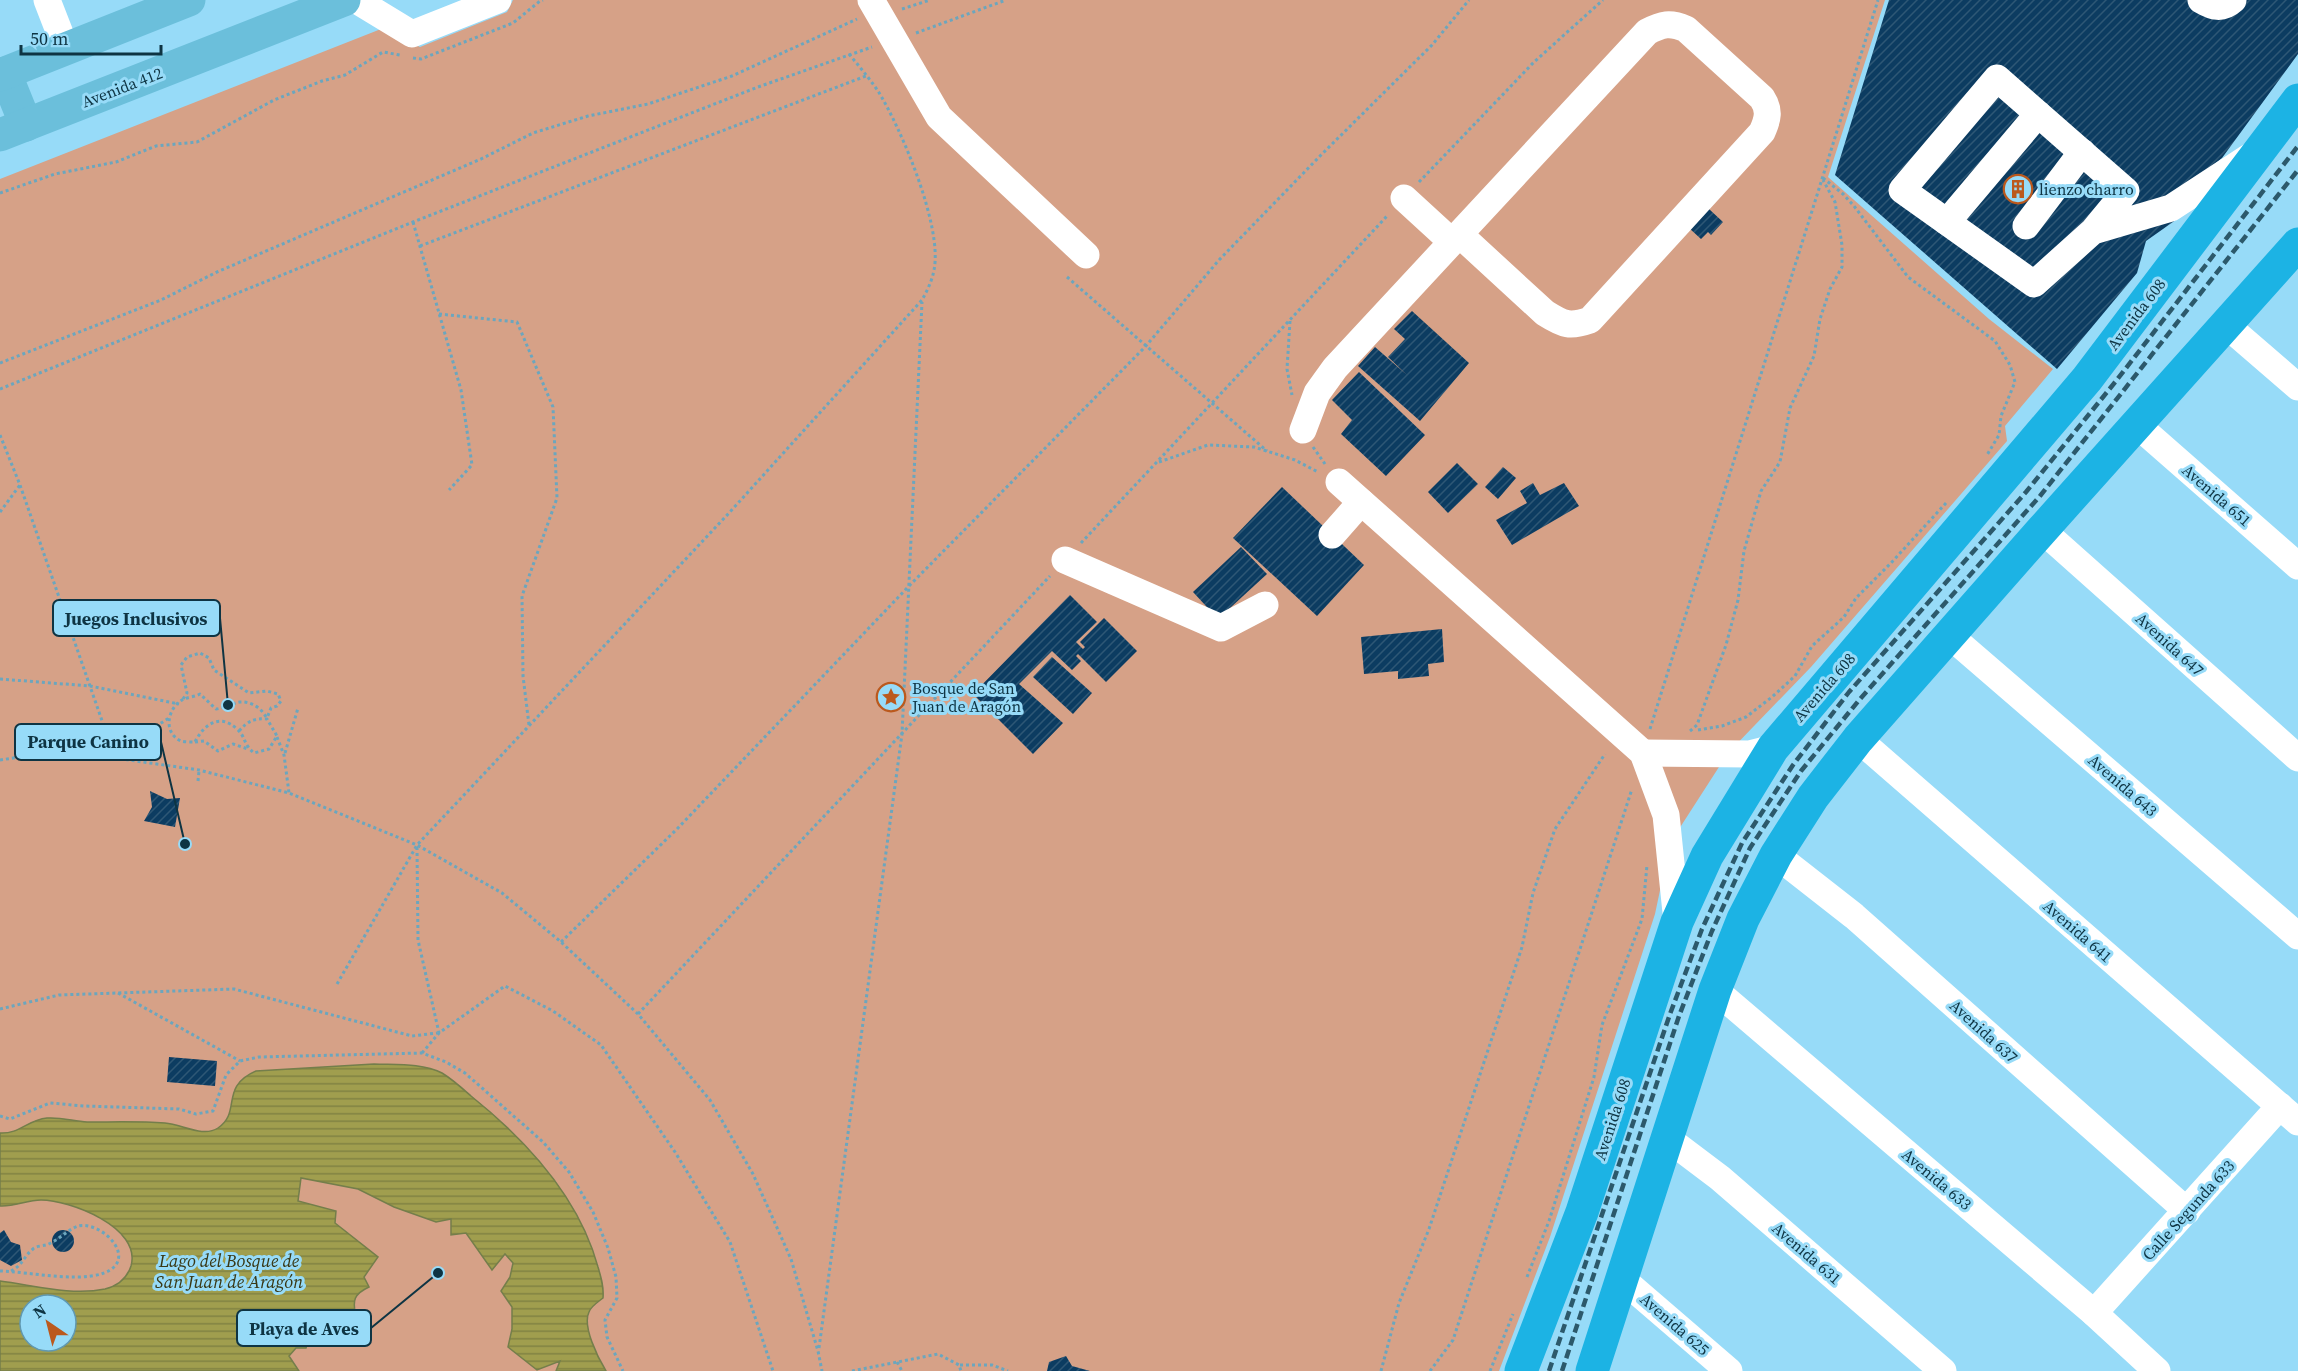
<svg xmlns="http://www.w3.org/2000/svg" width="2298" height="1371" font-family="'Source Serif 4',serif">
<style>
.green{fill:#d6a187;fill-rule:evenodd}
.water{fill:url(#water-rules);stroke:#747e4b;stroke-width:1.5;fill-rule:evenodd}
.building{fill:url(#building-hatch)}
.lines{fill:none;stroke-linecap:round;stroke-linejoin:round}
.path{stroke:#6ba6be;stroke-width:3;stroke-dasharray:3 3;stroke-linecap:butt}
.minor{stroke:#fff;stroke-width:27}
.major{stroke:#6bbfdb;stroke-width:33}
.highway{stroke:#1cb3e4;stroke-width:33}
.rail{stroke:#2c596b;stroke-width:4.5;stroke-dasharray:9 4.5;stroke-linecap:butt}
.labels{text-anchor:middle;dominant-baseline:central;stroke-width:6;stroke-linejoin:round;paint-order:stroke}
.street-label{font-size:16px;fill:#0e3443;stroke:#97dbf8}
.poi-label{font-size:16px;fill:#0e3443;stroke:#97dbf8;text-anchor:start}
.water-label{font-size:18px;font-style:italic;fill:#393815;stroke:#97dbf8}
.leader{fill:none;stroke:#0e3443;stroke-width:2}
.callout-dot{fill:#0e3443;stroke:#97dbf8;stroke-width:2}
.callout{fill:#97dbf8;stroke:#0e3443;stroke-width:2}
.callout-label{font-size:18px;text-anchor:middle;font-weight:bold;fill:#0e3443}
</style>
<defs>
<pattern id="water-rules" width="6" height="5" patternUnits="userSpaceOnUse" patternTransform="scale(1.5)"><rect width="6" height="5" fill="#a09e4e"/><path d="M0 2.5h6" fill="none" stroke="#818242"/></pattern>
<pattern id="building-hatch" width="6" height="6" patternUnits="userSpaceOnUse" patternTransform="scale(1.5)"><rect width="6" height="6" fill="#0c3c61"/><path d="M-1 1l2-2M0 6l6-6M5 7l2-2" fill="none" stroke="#2e5775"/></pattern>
</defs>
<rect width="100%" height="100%" fill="#97dbf8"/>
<path class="green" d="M513,0H1885L1828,177L1989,319L2053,369L2005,426L2007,441L1811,667L1728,753L1670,843L1655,914L1550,1237L1499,1371H0V179L381,29L420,47L507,12ZM30,1305H66V1341H30Z"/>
<path class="water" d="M374,1064C396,1065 422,1063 442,1073C452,1079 462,1088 471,1096C526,1140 579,1197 598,1267C601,1277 604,1287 603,1298C598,1302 591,1306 589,1312C582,1326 598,1358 606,1371H556L560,1361L537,1370L508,1347L512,1329V1307L501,1291L510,1277L513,1263L505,1254L492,1270L466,1233L451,1235V1219L436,1222L394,1207L358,1189L301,1178L298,1201L336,1211L335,1223L378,1257L364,1277L369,1287C354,1294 352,1300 356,1317L338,1315L314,1318L306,1348H296L289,1356L299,1371H0V1281C33,1285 71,1296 105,1289C117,1286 127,1278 131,1266C142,1227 69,1200 41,1200C27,1200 14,1207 0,1206V1133C20,1134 27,1120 47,1118C61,1117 73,1121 87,1122C113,1122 139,1121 165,1123C182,1124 203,1138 218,1128C242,1112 219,1087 256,1071ZM30,1305H66V1341H30Z"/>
<g class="building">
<polygon points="1889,0 2298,0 2298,54 2222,158 2166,204 2180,217 2146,241 2137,273 2057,369 1835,175"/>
<polygon points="1709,209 1723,222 1711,235 1708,232 1701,239 1689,228"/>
<polygon points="1412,311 1469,363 1420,421 1358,366 1375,347 1407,375 1388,357 1405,339 1394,329"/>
<polygon points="1359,372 1425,435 1386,476 1341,434 1352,420 1332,400"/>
<polygon points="1457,463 1478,484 1448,513 1428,492"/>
<polygon points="1503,467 1516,478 1498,499 1485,487"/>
<polygon points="1533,483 1540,495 1564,483 1579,506 1512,545 1496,520 1527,503 1520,491"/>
<polygon points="1282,487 1364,565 1317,616 1233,538"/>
<polygon points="1241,547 1267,574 1218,619 1193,592"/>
<polygon points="1070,595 1097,622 1076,642 1083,649 1085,647 1080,642 1104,618 1137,651 1106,682 1078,654 1076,656 1081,661 1072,670 1052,651 1019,684 1063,723 1033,754 973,694"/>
<polygon points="1442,629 1444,662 1428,664 1429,676 1398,679 1398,671 1364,674 1361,637"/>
<polygon points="1052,657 1092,693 1073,714 1033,677"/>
<polygon points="150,791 167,799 180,798 175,827 144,821 152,807"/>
<polygon points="169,1057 217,1061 215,1086 167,1082"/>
<circle cx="63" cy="1241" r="11"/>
<polygon points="4,1230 11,1242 20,1245 22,1260 11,1266 0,1260 0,1233"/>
<polygon points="1066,1356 1072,1366 1090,1371 1047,1371 1049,1362"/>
</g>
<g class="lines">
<g class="path">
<polyline points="902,9 930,0"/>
<polyline points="916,33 1006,0"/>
<polyline points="413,58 421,59 513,23 540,1 543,0"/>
<polyline points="1823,178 1843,194 1854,206 1908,277 1995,341 2010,365 2015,382 2001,416 1999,435 1987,455"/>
<polyline points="1419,182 1534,62 1603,0"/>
<polyline points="0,193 55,174 116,162 156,146 197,142 274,100 322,81 345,75 383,52 400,55"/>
<polyline points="413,222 461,390 472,465 449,490"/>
<polyline points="420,246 866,76"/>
<polyline points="1067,277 1267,451"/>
<polyline points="439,314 517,322 553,407 557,498 522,596 523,676 529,725"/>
<polyline points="1290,321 1287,369 1292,395"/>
<polyline points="0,363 161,300 217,272 481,159 533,133 588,116 648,104 732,76 857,19"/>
<polyline points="0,389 413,222 758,87 872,47"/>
<polyline points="0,435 20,485 115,758"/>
<polyline points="1313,447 1325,464"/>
<polyline points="1159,462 1208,445 1254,447 1295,460 1318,472"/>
<polyline points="0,512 20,485"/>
<polyline points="1081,543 1388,215"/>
<polyline points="0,679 90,686 179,704"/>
<polyline points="183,699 187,693 181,665 187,657 200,653 209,658 214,670 249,693 267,691 278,694 281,701 277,706 271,708 267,718"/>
<polyline points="1650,729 1878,0"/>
<polyline points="1698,730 1722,726 1746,717 1772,697 1795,676 1812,646 1844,617 1856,598 1891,563 1946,503"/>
<path d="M239,731C248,721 254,718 267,719L277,736L269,749L254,753C243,744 246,737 237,729C220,713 204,724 195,742C191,742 185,742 181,741C163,733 167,709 182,700C187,697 195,697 200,694L216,709C225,708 232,703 240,702C251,701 263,709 267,719"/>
<polyline points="1690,731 1697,725 1726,645 1738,600 1744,551 1761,491 1780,462 1790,408 1814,356 1820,319 1830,289 1842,267 1842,245 1835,202 1823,180"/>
<polyline points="277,737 284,755 289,793"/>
<polyline points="195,742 204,741 218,751 233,744 248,749"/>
<polyline points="285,753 298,708"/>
<polyline points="0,760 20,757 115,758 199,770 289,793 417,845 502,893 561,942 638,1014 710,1100 753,1174 791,1259 818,1351 822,1371"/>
<polyline points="130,760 158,725 169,718"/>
<polyline points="198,781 199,771"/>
<polyline points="417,847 418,940 439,1033"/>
<polyline points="561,942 677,829 909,586 1145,347 1219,260 1321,155 1432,45 1469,0"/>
<path d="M337,984L417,845L729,513L922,300C927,291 932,281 934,270C943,227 901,128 878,91C869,78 859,66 849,54"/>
<polyline points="118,993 240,1061"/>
<polyline points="0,1009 59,995 234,989 412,1036 437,1033"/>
<polyline points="638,1014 1050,576"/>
<polyline points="422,1053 439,1033 505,986 553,1011 601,1045 675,1152 730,1242 773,1371"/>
<polyline points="0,1116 10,1119 50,1103 84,1106 179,1109 196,1114 213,1111 226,1075 240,1061 259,1057 422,1053 446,1062 465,1073 543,1142 569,1172 593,1212 608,1248 616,1277 617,1298 605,1320 607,1337 623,1371"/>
<path d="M0,1271C27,1271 93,1287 114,1267C131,1250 98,1221 78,1226C67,1230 58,1241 46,1245C42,1246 36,1246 33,1249C24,1256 22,1266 11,1271"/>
<polyline points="1527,1277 1549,1221 1594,1077 1602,1025 1642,919 1647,865"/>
<polyline points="819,1348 902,734 922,302"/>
<polyline points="897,1362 902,1371"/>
<polyline points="960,1365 992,1365 1008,1371"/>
<polyline points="852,1371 938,1354 959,1365 961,1371"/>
<polyline points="1381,1371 1399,1303 1429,1229 1522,947 1533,893 1555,829 1605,754"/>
<polyline points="1430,1371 1453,1340 1632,789"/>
<polyline points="1490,1371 1513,1314"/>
</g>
<g class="minor">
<polyline points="47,0 66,49"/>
<polyline points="356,0 412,34 498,0"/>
<polyline points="871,0 939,117 1086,255"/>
<path d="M2201,0C2213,7 2222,10 2233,0"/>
<polyline points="1404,198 1452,242"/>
<polyline points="1947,222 2038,114"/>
<polyline points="2026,226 2082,152"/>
<polyline points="2093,231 2126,191 1997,78 1902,190 2034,284 2093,231 2171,208 2249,157"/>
<polyline points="2225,324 2298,387"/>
<polyline points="2136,424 2298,566"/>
<path d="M1303,430L1317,393L1335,368L1647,32C1662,24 1670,22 1686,29L1762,98C1770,110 1768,119 1762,132L1590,320C1570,327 1564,325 1545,313L1459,234"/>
<polyline points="1339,482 1643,753 1666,815 1677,922"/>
<polyline points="2042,530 2298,758"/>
<polyline points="1332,535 1361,502"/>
<polyline points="1065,560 1221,628 1265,605"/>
<polyline points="1949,635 2298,936"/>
<polyline points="1858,739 2298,1122"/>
<polyline points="1643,753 1749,754 1773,748"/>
<polyline points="1776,855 1854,916 2187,1211"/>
<polyline points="1715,990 2094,1313 2157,1371"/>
<polyline points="1667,1138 1720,1178 1943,1371"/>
<polyline points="1621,1278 1729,1371"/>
<polyline points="2094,1313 2280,1106"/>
</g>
<g class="major">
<polyline points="5,73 26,125"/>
<polyline points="0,75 189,0"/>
<polyline points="0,135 344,0"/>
</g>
<g class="highway">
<polyline points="1521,1371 1582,1212 1677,922 1707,856 1773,748 2087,379 2298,100"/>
<polyline points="1592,1371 1715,990 1743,919 1776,855 1813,797 1858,739 2042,530 2298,244"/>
</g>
<g class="rail">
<polyline points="1549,1371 1670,1014 1702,929 1742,843 1793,765 1849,692 2026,492 2116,381 2298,146"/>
<polyline points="1562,1371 1679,1016 1712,931 1750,848 1801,771 1860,699 2040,496 2298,170"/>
</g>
</g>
<defs>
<g id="building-ring" transform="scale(1.5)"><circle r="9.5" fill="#97dbf8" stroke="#bb591d" stroke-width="1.5"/><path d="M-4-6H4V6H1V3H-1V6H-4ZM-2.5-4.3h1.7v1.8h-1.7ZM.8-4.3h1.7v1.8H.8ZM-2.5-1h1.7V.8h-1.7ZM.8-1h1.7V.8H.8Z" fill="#bb591d"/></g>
<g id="sight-ring" transform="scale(1.5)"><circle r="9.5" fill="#97dbf8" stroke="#bb591d" stroke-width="1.5"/><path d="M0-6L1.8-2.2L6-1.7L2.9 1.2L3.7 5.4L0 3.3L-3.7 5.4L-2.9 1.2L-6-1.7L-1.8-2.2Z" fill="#bb591d"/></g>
</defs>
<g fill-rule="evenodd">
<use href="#building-ring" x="2018" y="189"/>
<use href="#sight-ring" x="891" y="697"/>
</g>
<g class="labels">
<g class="street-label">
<text transform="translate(122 87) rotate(-21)">Avenida 412</text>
<text transform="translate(2136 314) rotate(-53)">Avenida 608</text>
<text transform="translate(2217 495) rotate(41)">Avenida 651</text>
<text transform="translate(2170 644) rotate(42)">Avenida 647</text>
<text transform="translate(1824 687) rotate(-49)">Avenida 608</text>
<text transform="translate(2123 785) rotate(41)">Avenida 643</text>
<text transform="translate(2078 931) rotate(41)">Avenida 641</text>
<text transform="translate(1984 1031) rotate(42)">Avenida 637</text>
<text transform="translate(1612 1119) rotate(-72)">Avenida 608</text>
<text transform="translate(1937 1179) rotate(40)">Avenida 633</text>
<text transform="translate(2188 1210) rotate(-48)">Calle Segunda 633</text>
<text transform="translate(1807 1253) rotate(41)">Avenida 631</text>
<text transform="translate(1675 1324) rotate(41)">Avenida 625</text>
</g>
<g class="poi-label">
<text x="2039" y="189">lienzo charro</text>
<text x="912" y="688">Bosque de San<tspan x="912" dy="18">Juan de Aragón</tspan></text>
</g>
<g class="water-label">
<text x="229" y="1260">Lago del Bosque de<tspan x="229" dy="21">San Juan de Aragón</tspan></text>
</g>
</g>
<path class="leader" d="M228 705L220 618M185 844L161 742M438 1273L371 1328"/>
<g class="callout-dot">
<circle cx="228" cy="705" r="6"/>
<circle cx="185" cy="844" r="6"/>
<circle cx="438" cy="1273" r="6"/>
</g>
<g class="callout">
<rect x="53" y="600" width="167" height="36" rx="6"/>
<rect x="15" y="724" width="146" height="36" rx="6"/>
<rect x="237" y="1310" width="134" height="36" rx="6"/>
</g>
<g class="callout-label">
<text x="136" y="625">Juegos Inclusivos</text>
<text x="88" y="748">Parque Canino</text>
<text x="304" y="1335">Playa de Aves</text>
</g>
<g transform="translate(48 1323) rotate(325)"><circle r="28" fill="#97dbf8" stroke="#6098b0" stroke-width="1.5"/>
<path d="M0-4.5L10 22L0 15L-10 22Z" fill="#bb591d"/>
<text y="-9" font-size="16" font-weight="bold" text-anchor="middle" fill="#0e3443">N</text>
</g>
<path d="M21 45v9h140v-9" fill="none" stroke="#0e3443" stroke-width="3"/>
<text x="30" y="45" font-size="18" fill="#0e3443" stroke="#97dbf8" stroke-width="4.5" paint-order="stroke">50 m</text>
</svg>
